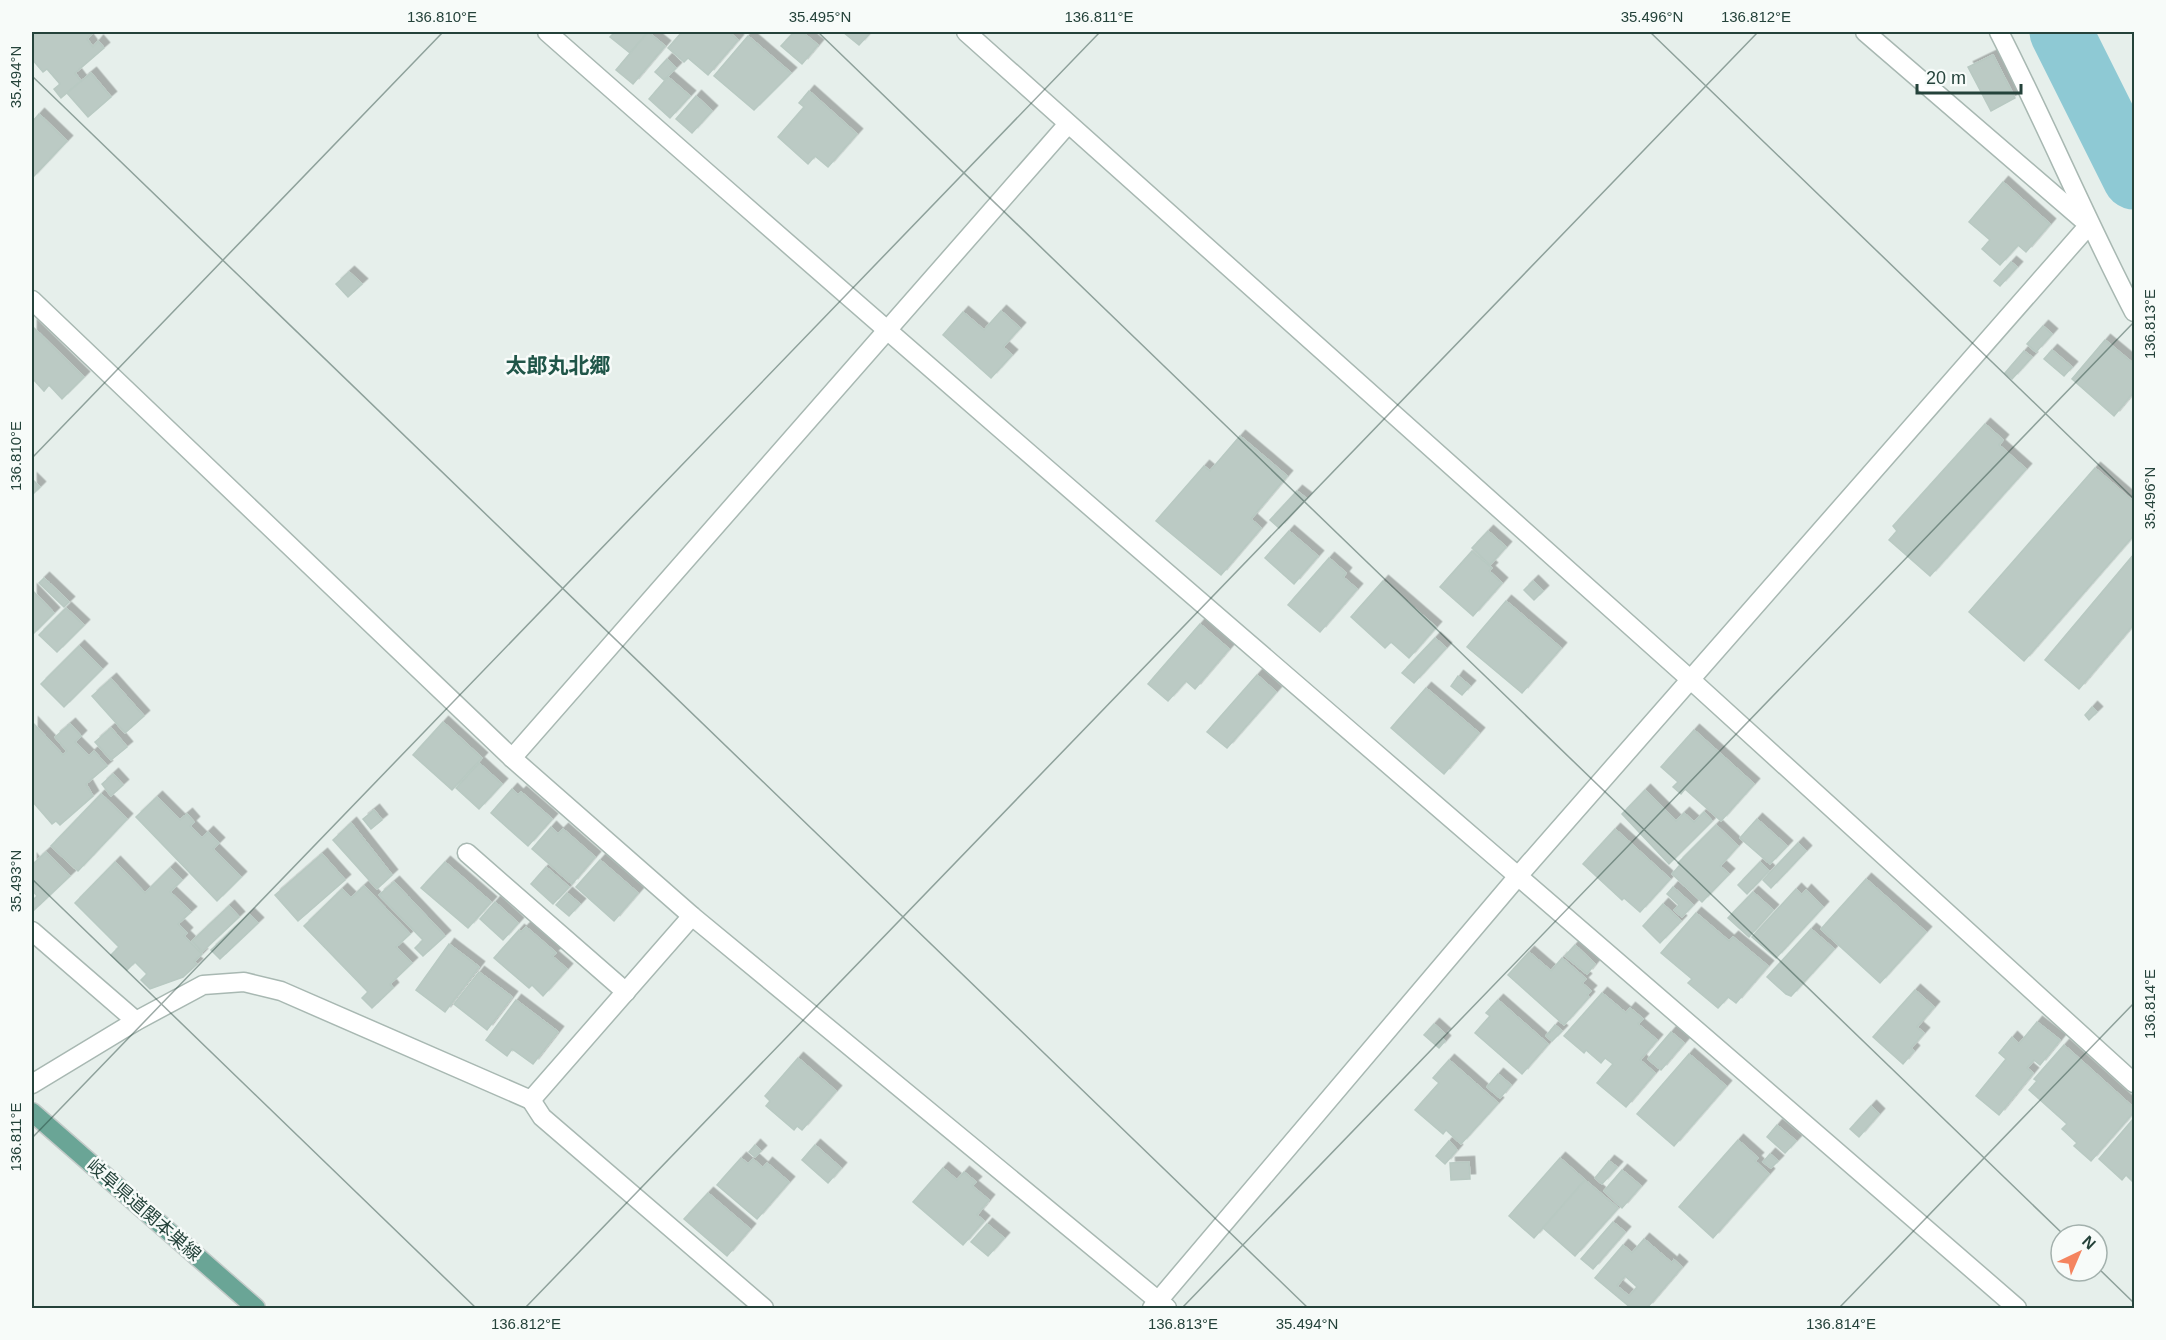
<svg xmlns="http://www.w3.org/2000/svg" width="2166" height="1340" font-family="Arial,'Noto Sans JP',sans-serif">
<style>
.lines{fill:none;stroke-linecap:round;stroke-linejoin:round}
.river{stroke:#8ec9d4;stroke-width:63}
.building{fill:#bbcac4;stroke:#b8c9c2;stroke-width:1.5;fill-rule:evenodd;filter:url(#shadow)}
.lane-casing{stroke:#a8b8b2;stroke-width:21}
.street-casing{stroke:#a8b8b2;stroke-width:21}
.primary-casing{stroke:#c2cac8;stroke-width:21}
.lane{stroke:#fff;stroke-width:18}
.street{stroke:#fff;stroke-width:18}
.primary{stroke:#6aa596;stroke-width:18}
.ticks{fill:none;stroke:#24423a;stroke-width:1.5;stroke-opacity:0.45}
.labels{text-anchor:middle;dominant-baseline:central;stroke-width:5;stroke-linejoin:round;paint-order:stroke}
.street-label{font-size:18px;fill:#24423a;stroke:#f7fbf9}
.quarter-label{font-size:21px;font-weight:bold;fill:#1f5548;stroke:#f7fbf9}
.neatline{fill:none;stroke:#24423a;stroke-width:2}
.ticks-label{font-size:15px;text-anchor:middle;fill:#24423a}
</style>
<defs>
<filter id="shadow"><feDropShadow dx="5.5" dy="-5.5" stdDeviation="0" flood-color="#0004"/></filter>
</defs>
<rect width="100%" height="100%" fill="#e6efeb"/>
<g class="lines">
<polyline class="river" points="2061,32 2134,178"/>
</g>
<g class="building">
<polygon points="32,32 89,32 92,34 87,39 93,47 98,41 104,48 75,73 81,81 61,98 54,89 60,84 47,69 43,72 32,59 34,51"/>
<polygon points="615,32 648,32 630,53 610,37"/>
<polygon points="648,32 665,46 633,84 616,70"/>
<polygon points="682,32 729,32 738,40 708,75 688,58 684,62 668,48"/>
<polygon points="794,32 802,32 818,45 802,64 781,46"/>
<polygon points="843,32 871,32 859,45"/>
<polygon points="748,36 791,73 754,110 714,76"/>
<polygon points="1993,55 2015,98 1991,111 1968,67"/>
<polygon points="667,59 676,68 664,80 655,72"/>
<polygon points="91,73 111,97 88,117 67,93"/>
<polygon points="668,77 690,96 670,118 649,99"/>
<polygon points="809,91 857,134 828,167 815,156 808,164 778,137 804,107 799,103"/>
<polygon points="696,96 712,111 692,133 676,119"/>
<polygon points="39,114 67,141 32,178 32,122"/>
<polygon points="2003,182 2050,224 2026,252 2018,245 2000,265 1982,249 1990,240 1969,222"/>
<polygon points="2011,262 2017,267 2000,286 1994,281"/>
<polygon points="349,272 362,284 348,297 336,284"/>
<polygon points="1001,311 1020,328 1003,347 1012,355 991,378 943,335 963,312 984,330"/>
<polygon points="32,326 84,377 62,399 49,385 44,391 32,378"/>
<polygon points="2043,326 2052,334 2036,352 2027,344"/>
<polygon points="2105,340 2134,364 2134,392 2114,416 2072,379"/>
<polygon points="2052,350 2072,367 2064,376 2044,359"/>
<polygon points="2024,351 2032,357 2012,379 2005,373"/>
<polygon points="1985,424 2003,440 1999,445 2026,469 1930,576 1889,540 1897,531 1893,526"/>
<polygon points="1240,436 1287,476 1251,519 1261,528 1221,575 1156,521 1204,466 1210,471"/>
<polygon points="2095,468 2134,502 2134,535 2024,661 1969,612"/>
<polygon points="32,479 40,487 32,495"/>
<polygon points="1297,491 1306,498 1279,528 1270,520"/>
<polygon points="1289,531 1318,556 1294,584 1265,558"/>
<polygon points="1488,531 1506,547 1490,565 1472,548"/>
<polygon points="1472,551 1492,568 1489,571 1502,583 1473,616 1440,587"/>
<polygon points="2134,554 2134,624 2079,689 2045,660"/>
<polygon points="1329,558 1346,573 1343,577 1357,589 1320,632 1288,605"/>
<polygon points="44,578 69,602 64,607 39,583"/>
<polygon points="1383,581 1436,627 1409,658 1391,642 1385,648 1351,617"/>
<polygon points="1533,581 1543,591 1534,600 1524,590"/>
<polygon points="32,590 54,613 32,635"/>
<polygon points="1506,601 1561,648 1522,693 1467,647"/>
<polygon points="66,608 84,625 57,652 39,635"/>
<polygon points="1200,624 1229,649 1195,689 1186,681 1168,701 1148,684"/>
<polygon points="1435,638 1446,648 1414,683 1402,673"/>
<polygon points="79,646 102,669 64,707 41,684"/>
<polygon points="1257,675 1276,692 1227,748 1207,732"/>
<polygon points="1458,676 1470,686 1462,695 1451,686"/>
<polygon points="111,679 144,716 125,733 92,696"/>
<polygon points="1426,688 1479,733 1444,774 1391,728"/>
<polygon points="2092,707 2097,712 2089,720 2085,715"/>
<polygon points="443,722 482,758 452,790 413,755"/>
<polygon points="33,723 63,755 67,751 55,737 70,724 81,736 75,742 89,756 94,751 107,766 86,784 93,796 60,825 56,821 52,824 32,801"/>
<polygon points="111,728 127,747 111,760 95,742"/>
<polygon points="1694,730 1754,784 1721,821 1685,789 1681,794 1673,787 1678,782 1661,767"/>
<polygon points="479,763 502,784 479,809 456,788"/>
<polygon points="113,774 123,785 111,796 102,784"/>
<polygon points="512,789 518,795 521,792 552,819 528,846 491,813"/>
<polygon points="1645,790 1676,821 1684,813 1694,822 1704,812 1712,821 1669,864 1622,814"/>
<polygon points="101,794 127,819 78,871 51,846"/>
<polygon points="157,797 180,820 187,814 194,822 190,826 202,838 208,832 219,843 213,849 241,877 217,901 136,817"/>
<polygon points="374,810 382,820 371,829 363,819"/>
<polygon points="1757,819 1787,846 1770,864 1740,838"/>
<polygon points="351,823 392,875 377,889 333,840"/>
<polygon points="1716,825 1738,846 1720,866 1729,874 1702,902 1672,874 1680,865 1678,863"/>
<polygon points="551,827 558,834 563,829 595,857 572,884 532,849"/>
<polygon points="1615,829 1670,879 1640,912 1624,898 1622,900 1583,864"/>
<polygon points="1798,843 1806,851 1771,888 1763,880"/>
<polygon points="46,852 70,876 34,910 32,901 37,896 32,890 32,860 34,863"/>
<polygon points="322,854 345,880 298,921 275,895"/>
<polygon points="600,860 638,893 614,921 576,887"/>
<polygon points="115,862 145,893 170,868 182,880 170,892 191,912 178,924 187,933 184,936 202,954 194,962 197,964 183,977 150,989 141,980 147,974 135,962 127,970 111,955 119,947 75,903"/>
<polygon points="445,862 491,902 468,928 421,888"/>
<polygon points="1760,862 1769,871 1747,894 1738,885"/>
<polygon points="546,867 569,887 553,904 531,884"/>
<polygon points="1866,879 1926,932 1880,983 1821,929"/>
<polygon points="394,882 445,936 423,956 415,948 423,940 379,895"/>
<polygon points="364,886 410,934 396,947 412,963 390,984 393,988 372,1008 362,998 368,992 304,926 342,889 351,898"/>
<polygon points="1673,887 1693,905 1682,917 1674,910 1679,905 1667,894"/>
<polygon points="1796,889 1802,895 1806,890 1823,907 1776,958 1752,937"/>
<polygon points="1753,892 1773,910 1749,937 1728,918"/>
<polygon points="567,893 580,904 569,916 556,905"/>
<polygon points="495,902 518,923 503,940 480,919"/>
<polygon points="1663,904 1681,921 1660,943 1643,926"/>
<polygon points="229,906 239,917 202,952 192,941"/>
<polygon points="1696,913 1729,941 1733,937 1768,966 1736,1003 1728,997 1718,1008 1688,983 1692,979 1661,953"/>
<polygon points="249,914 258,923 220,959 211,950"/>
<polygon points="526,927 556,953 552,956 567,969 543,996 532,985 529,988 494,958 519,930 521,932"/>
<polygon points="1811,929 1834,949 1791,996 1786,994 1767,977"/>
<polygon points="449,944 479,967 445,1012 416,990"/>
<polygon points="1575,945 1595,964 1587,974 1565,956"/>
<polygon points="1529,952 1551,971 1562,958 1586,979 1582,983 1591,991 1587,995 1589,997 1564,1025 1508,975"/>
<polygon points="479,972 512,997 487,1030 454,1004"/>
<polygon points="1915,990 1934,1007 1917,1027 1924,1033 1911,1048 1914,1051 1903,1064 1873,1037"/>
<polygon points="1602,993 1626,1013 1630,1008 1643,1019 1638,1024 1657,1040 1640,1060 1655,1073 1626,1107 1597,1083 1613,1064 1605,1058 1601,1063 1586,1050 1584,1053 1564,1036"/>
<polygon points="516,1000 558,1032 533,1064 512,1049 507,1056 486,1040"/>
<polygon points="1498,1000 1548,1044 1522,1074 1475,1033 1490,1016 1486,1013"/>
<polygon points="2037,1022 2060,1040 2040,1065 2034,1060 2027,1068 2033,1073 1999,1115 1976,1096 2006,1059 1999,1053 2012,1037 2019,1044"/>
<polygon points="1434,1024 1445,1034 1441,1037 1445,1041 1439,1048 1424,1035"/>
<polygon points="1555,1025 1562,1031 1552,1041 1546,1036"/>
<polygon points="1671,1032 1684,1043 1661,1070 1648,1059"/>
<polygon points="2064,1045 2134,1108 2134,1112 2091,1161 2074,1146 2077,1143 2062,1129 2067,1124 2029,1090 2037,1081 2034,1079"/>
<polygon points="1689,1054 1726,1086 1674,1146 1637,1114"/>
<polygon points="798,1058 836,1091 802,1130 797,1126 794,1130 766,1106 770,1101 765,1096"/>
<polygon points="1449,1060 1498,1103 1461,1144 1446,1130 1443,1134 1415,1110 1439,1083 1433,1078"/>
<polygon points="1498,1074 1511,1085 1500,1098 1487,1087"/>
<polygon points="1871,1106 1879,1114 1859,1137 1850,1129"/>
<polygon points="2134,1118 2134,1183 2126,1175 2122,1180 2099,1159"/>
<polygon points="1777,1125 1796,1141 1785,1153 1767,1137"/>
<polygon points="1738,1140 1758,1158 1755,1161 1769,1174 1713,1238 1679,1207"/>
<polygon points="1449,1141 1457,1150 1445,1164 1436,1156"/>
<polygon points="755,1145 761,1151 755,1157 749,1152"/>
<polygon points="815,1145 841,1168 828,1183 802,1160"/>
<polygon points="1770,1154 1778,1161 1771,1168 1763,1162"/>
<polygon points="741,1158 748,1164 753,1159 763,1168 767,1163 789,1182 757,1219 717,1185"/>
<polygon points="1560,1158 1585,1180 1534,1238 1509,1216"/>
<polygon points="1609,1161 1617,1167 1602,1184 1595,1178"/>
<polygon points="1469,1162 1470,1179 1451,1180 1450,1163"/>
<polygon points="943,1168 957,1180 964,1172 976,1182 972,1186 989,1200 977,1215 984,1221 963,1245 913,1202"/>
<polygon points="1622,1170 1641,1186 1622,1208 1604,1191"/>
<polygon points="1585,1180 1618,1208 1575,1256 1543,1228"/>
<polygon points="708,1193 750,1229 727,1256 684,1219"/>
<polygon points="1613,1222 1625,1232 1593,1269 1581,1259"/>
<polygon points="987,1224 1004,1238 988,1256 971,1242"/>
<path d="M1644,1239L1672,1263L1674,1260L1682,1267L1647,1308H1631L1595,1278L1623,1245L1632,1253ZM1625,1276L1637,1287L1629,1296L1617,1286Z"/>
</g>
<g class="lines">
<g class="lane-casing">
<path id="lane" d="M1999,32C2046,124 2086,220 2134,312"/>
</g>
<g class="street-casing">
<g id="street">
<path d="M547,32C1033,461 1527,882 2017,1308"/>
<polyline points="966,32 1691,680 2134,1083"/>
<polyline points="32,300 512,758 692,916 1167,1308"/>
<polyline points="512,758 1068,124"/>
<polyline points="467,853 626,992"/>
<polyline points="32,931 136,1021"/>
<polyline points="32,1084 136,1021 203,985 244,982 281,991 531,1100 692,916"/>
<polyline points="531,1100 542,1117 764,1308"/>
<polyline points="1152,1308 1519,875 2089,225 1865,32"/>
</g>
</g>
<g class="primary-casing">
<polyline id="primary" points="32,1112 256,1308"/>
</g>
<use href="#lane" class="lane"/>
<use href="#street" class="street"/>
<use href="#primary" class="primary"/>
</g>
<path class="ticks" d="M818,32L2064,1235M1650,32L2134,499M32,76L1308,1308M32,458L443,32M32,879L476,1308M32,1138L1100,32M2097,1267L2134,1303M525,1308L1758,32M1182,1308L2134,322M1839,1308L2134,1003"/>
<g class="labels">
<g class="street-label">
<text transform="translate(144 1210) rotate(41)">岐阜県道関本巣線</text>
</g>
<g class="quarter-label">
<text x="558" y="365">太郎丸北郷</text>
</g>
</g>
<rect width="2166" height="1340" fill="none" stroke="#f7fbf9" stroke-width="66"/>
<g transform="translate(2079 1253) rotate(44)"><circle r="28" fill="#f7fbf9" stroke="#a3b1ad" stroke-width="1.5"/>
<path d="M0-4.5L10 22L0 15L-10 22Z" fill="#f4845f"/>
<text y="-9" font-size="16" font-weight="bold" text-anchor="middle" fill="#24423a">N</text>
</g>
<path d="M1917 84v9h104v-9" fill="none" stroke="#24423a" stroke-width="3"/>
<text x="1926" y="84" font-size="18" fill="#24423a" stroke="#f7fbf9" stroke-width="4.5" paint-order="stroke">20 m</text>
<rect x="33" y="33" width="2100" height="1274" class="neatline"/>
<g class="ticks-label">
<text x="442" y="22">136.810°E</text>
<text x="820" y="22">35.495°N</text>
<text x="1099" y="22">136.811°E</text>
<text x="1652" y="22">35.496°N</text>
<text x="1756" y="22">136.812°E</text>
<text transform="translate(16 77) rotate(-90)" y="5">35.494°N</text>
<text transform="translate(2150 324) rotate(-90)" y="5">136.813°E</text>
<text transform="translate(16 456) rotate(-90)" y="5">136.810°E</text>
<text transform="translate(2150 498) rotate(-90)" y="5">35.496°N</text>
<text transform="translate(16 881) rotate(-90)" y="5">35.493°N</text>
<text transform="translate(2150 1004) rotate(-90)" y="5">136.814°E</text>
<text transform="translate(16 1137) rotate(-90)" y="5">136.811°E</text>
<text x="526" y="1329">136.812°E</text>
<text x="1183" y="1329">136.813°E</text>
<text x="1307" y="1329">35.494°N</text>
<text x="1841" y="1329">136.814°E</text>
</g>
</svg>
